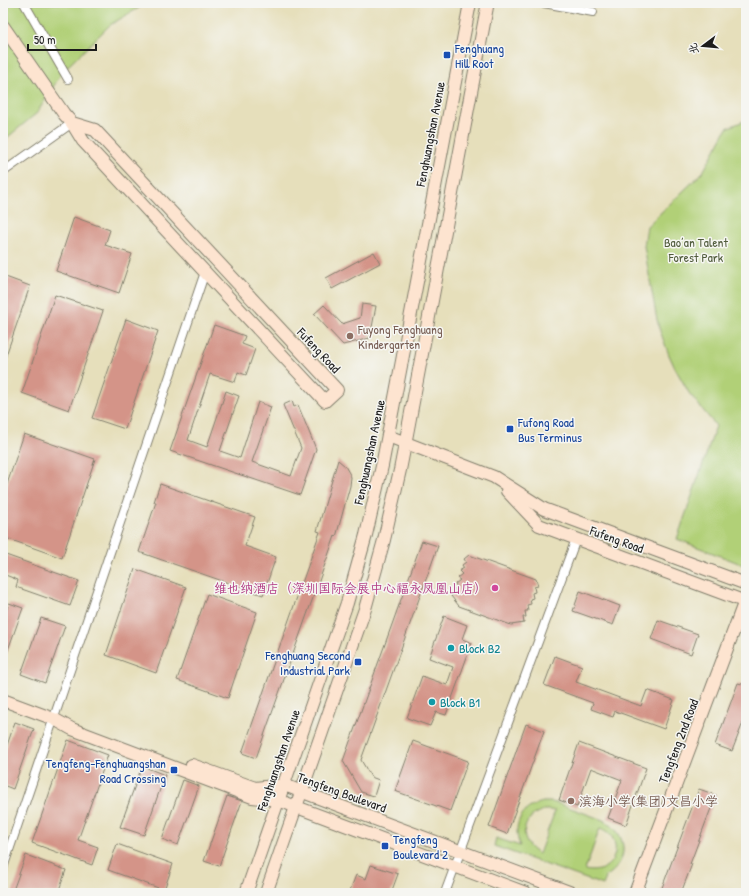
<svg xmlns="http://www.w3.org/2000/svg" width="749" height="896" font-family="'Patrick Hand','LXGW WenKai TC',sans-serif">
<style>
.green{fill:#b1d077;stroke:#66764a;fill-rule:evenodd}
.building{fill:#d49488}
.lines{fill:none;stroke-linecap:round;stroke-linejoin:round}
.street-casing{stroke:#817e6c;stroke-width:10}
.secondary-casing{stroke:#817e6c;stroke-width:14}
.street{stroke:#fff;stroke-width:8}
.secondary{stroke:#fde4d0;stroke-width:12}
.transit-dot{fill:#1a4fb4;stroke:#f6f6f2;stroke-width:1.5}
.education-dot{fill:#8d6e63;stroke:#f6f6f2;stroke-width:1.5}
.hotel-dot{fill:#d1479c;stroke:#f6f6f2;stroke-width:1.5}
.culture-dot{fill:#0f9aa8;stroke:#f6f6f2;stroke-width:1.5}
.labels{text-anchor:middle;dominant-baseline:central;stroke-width:3;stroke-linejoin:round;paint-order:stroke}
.transit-label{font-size:13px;fill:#164399;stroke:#f6f6f2;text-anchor:start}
.street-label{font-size:13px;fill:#1c1c1c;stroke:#f6f6f2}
.park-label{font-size:13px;fill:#505b3c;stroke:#f6f6f2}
.education-label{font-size:13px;fill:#785e54;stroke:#f6f6f2;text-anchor:start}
.hotel-label{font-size:13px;fill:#b23c85;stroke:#f6f6f2;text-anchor:end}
.culture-label{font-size:13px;fill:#0d838f;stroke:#f6f6f2;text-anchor:start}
</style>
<rect width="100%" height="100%" fill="#f6f6f2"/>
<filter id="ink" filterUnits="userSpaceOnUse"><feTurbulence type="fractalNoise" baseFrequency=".025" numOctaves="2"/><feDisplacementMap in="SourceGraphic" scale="8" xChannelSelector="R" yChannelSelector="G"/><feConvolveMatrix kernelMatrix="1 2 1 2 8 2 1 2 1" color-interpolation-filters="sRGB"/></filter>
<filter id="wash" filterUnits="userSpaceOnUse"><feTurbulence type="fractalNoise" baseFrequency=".012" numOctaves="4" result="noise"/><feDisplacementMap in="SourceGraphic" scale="16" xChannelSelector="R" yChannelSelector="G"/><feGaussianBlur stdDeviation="0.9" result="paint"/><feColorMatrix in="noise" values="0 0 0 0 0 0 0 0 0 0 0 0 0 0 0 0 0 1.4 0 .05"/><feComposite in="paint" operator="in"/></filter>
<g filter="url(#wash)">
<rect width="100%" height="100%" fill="#e6dfbb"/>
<g class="green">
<polygon points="3,3 147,3 110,25 63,71 37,113 3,141"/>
<polygon points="746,120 746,566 677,539 716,426 689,393 675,368 669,355 659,328 656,315 644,246 647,226 703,172 727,128"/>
<path d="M543,802H550L557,803L603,820C629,833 630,863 605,877L606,878L603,885L494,846L496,838L520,846C512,825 520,808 543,802ZM544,810H549L555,811L539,854C517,843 521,816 544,810ZM600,828C627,838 616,877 585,870Z"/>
</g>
<g id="blocks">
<g class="building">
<polygon points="74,217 110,230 105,245 132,254 119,293 56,271"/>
<polygon points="374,252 380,263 332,289 326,278"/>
<polygon points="3,276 30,286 4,361 3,361"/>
<polygon points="55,295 103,311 69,410 22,393"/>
<polygon points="362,304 376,306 370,338 343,345 314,314 324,305 342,324 360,318"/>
<polygon points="126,319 158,331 125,429 92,418"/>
<polygon points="214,325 245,336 242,344 255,349 246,375 238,372 235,382 210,374 188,440 207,447 226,391 239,396 220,451 240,458 258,402 271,407 252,462 291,476 301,448 283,405 292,401 294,407 298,405 316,449 300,495 170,451"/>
<polygon points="24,434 95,459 62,558 3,537 3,496"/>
<polygon points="338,460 345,466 349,473 351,477 350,486 336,537 335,536 256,758 242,753 320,532 317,531"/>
<polygon points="160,484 255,517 245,546 276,557 263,595 139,552 156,502 154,502"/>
<polygon points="422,541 438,546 361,760 371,777 379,780 374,796 361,792 343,761"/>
<polygon points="3,554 79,581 70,606 16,587 18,580 3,574"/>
<polygon points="469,555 536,579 538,586 534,587 535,592 532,593 533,598 530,599 531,604 527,605 528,611 525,611 526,617 523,617 524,623 511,625 459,606 451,596 455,593 453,590 457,587 455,584 460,580 457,578 462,574 459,571 464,568 462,565 466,562 464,559"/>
<polygon points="135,569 186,587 156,673 106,655"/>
<polygon points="580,591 620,606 613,625 573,611"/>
<polygon points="207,594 257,612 228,698 177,680"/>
<polygon points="9,603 23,608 4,661 3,661 3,620"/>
<polygon points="444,616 467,625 462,639 472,643 446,715 436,712 430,726 407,718 422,676 447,685 453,667 429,658"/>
<polygon points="41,618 65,626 45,683 21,674"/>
<polygon points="658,620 698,634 691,654 651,639"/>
<polygon points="555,656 582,666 576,682 641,706 647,690 674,700 664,729 615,711 613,717 591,709 593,703 544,685"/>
<polygon points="738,683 746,685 746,715 732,751 715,745"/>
<polygon points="15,722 34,729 13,789 3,785 3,757"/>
<polygon points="526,724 544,731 507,834 489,827"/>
<polygon points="68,740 108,755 78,840 98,847 92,865 32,843"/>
<polygon points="413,741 468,761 450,811 395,791"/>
<polygon points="579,743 646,768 626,825 608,818 622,780 591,768 577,807 559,800"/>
<polygon points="142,766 165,775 144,835 120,827"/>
<polygon points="183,780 199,786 178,845 162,839"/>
<polygon points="699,789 716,795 690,864 692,864 681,893 660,893"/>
<polygon points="227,796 242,801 219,866 204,861"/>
<polygon points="117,844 173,864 164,890 108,870"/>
<polygon points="26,855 66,870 58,893 12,893"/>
<polygon points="371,865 398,874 391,893 349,893 356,875 366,879"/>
</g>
</g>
</g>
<g filter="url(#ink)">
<use href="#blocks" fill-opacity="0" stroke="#817e6c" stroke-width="1"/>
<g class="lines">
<g class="street-casing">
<g id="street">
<polyline points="24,3 68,79"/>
<polyline points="544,3 593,12"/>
<polyline points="3,172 72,123"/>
<polyline points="3,868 205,272"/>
<polyline points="445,893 576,539"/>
</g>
</g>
<g class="secondary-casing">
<g id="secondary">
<polyline points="3,26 64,114 72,123 83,141 325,401 337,390 95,130 72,123"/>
<polyline points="388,436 494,477 544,509 746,584"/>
<polyline points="507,491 539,525 746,602"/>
<polyline points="3,700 54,719 72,729 252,797 278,800 526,893"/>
<polyline points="192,765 255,788 284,785 572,893"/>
<polyline points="246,893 347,603 366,535 382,466 470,3"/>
<polyline points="266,893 365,609 384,540 400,470 407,434 487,7 486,3"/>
<polyline points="635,893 746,598"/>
</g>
</g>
<use href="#street" class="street"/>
<use href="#secondary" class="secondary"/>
</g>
</g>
<g class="transit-dot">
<rect x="443" y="51" width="8" height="8" rx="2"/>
<rect x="506" y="425" width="8" height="8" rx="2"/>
<rect x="354" y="658" width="8" height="8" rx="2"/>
<rect x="170" y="766" width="8" height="8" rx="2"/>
<rect x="381" y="842" width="8" height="8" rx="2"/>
</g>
<g class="education-dot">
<circle cx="350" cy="336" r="4"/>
<circle cx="571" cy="801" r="4"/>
</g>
<circle class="hotel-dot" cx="495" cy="588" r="4"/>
<g class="culture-dot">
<circle cx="451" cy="648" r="4"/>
<circle cx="432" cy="702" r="4"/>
</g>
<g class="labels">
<g class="transit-label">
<text x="455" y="48">Fenghuang<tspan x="455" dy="15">Hill Root</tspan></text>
<text x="518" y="422">Fufong Road<tspan x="518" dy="15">Bus Terminus</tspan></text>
<text x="350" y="655" text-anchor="end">Fenghuang Second<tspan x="350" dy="15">Industrial Park</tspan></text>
<text x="166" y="763" text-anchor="end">Tengfeng-Fenghuangshan<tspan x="166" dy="15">Road Crossing</tspan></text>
<text x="393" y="839">Tengfeng<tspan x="393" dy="15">Boulevard 2</tspan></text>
</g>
<g class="street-label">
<text transform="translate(430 134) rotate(-79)">Fenghuangshan Avenue</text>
<text transform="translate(319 350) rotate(47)">Fufeng Road</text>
<text transform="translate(369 452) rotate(-78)">Fenghuangshan Avenue</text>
<text transform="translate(617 539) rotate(20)">Fufeng Road</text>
<text transform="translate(678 741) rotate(-69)">Tengfeng 2nd Road</text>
<text transform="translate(278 760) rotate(-71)">Fenghuangshan Avenue</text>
<text transform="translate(342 792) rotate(20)">Tengfeng Boulevard</text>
</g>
<g class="park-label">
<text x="696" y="242">Bao’an Talent<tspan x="696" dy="15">Forest Park</tspan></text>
</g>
<g class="education-label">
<text x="358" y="329">Fuyong Fenghuang<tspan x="358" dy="15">Kindergarten</tspan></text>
<text x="579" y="801">滨海小学(集团)文昌小学</text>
</g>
<g class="hotel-label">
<text x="487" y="588">维也纳酒店（深圳国际会展中心福永凤凰山店）</text>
</g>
<g class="culture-label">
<text x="459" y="648">Block B2</text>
<text x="440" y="702">Block B1</text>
</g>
</g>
<rect width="749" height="896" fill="none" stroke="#f6f6f2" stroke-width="16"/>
<g transform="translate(703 46) rotate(254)" stroke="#f6f6f2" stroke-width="3" paint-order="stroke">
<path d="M0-3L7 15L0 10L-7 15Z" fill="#1c1c1c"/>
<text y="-6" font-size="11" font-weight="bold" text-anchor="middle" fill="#1c1c1c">北</text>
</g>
<path d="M28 44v6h68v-6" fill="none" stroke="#1c1c1c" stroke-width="2"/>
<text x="34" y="44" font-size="12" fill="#1c1c1c" stroke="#f6f6f2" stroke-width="3" paint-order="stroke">50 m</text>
</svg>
